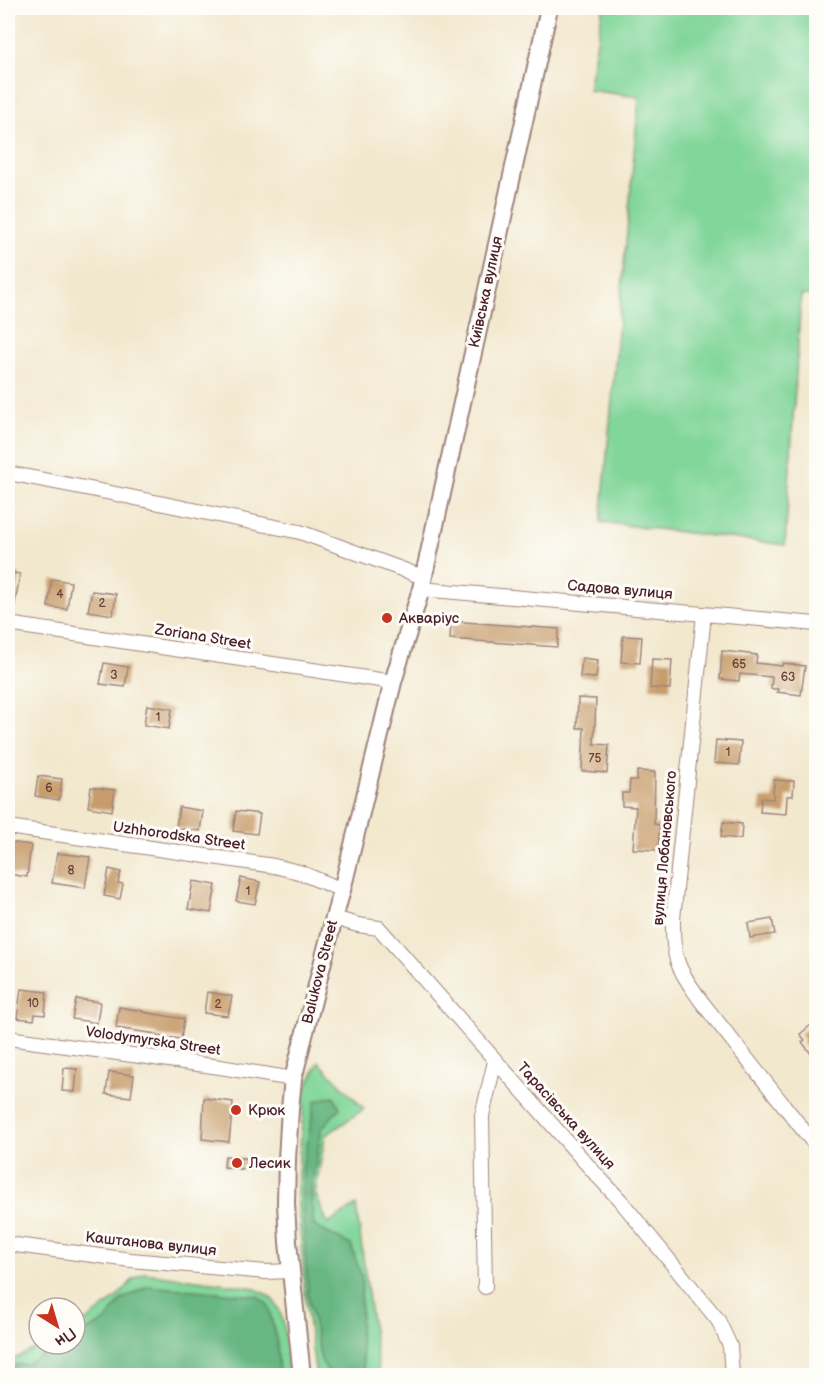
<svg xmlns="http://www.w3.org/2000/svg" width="824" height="1383" font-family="'Balsamiq Sans',sans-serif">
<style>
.green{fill:#81d69a;stroke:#667a62;stroke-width:1.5}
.forest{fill:#68b782;stroke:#596b56;stroke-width:1.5}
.building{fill:#c79d6c}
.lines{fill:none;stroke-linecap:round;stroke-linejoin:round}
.minor-casing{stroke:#9e847c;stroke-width:16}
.major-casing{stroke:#9e847c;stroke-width:20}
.minor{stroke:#fff;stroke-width:14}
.major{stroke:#fff;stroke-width:16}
.poi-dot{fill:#c8321e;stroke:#fdfcf7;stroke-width:2}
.labels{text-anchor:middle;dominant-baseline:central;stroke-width:6;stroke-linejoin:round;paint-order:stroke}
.number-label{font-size:12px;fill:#693e3b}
.street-label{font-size:15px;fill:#4a1f2b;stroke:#fdfcf7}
.poi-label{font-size:15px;fill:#4a1f2b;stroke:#fdfcf7;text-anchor:start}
</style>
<rect width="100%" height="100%" fill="#fdfcf7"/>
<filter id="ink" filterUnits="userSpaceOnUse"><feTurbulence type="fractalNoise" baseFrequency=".0167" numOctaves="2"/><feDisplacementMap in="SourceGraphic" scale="12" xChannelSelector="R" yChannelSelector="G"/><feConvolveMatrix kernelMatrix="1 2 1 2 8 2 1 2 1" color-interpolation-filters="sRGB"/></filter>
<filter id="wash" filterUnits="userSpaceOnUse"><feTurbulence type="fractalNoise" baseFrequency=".008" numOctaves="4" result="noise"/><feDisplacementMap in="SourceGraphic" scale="24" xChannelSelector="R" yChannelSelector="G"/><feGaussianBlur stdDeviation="1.35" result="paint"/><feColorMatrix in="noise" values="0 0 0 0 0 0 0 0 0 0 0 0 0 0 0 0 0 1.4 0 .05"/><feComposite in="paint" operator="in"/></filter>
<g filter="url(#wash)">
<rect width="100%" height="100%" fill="#f2e8ce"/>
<g class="green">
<polygon points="603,8 816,8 816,296 801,295 785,545 601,522 639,97 588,90"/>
<polygon points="319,1062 364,1109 325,1136 315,1193 328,1224 356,1205 379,1375 316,1375 305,1297 297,1194 299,1159 305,1090"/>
<path d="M145,1273L249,1287C256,1289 264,1292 270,1297C288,1312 286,1353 289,1375L8,1376V1362L45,1344H75V1328C91,1319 103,1309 117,1297C128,1287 130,1279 145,1273Z"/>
</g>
<g class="forest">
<polygon points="334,1096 340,1108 322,1128 311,1189 314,1226 351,1245 362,1278 360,1336 364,1371 368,1375 330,1375 321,1360 308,1295 302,1205 303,1164 315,1101"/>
<polygon points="148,1286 258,1296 268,1305 277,1342 279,1375 9,1375 14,1365 26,1364 63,1344 75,1344 75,1337 106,1321 121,1300"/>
</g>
<g id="blocks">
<g class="building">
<polygon points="8,572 20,574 13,615 8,615"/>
<polygon points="52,579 71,582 67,609 48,607"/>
<polygon points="92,591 116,594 113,615 88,611"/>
<polygon points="451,621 559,629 557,647 450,639"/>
<polygon points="623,636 642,637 640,663 621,662"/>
<polygon points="722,651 757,655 756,663 782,666 783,663 805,666 801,695 777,692 778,689 771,689 772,677 740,674 739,681 720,679"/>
<polygon points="582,658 598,660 596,678 580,677"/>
<polygon points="652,659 672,660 670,689 650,688"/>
<polygon points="104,663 128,667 125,687 100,684"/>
<polygon points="578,698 596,699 594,744 609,745 607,773 582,771 584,728 577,728"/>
<polygon points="147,705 172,709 169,729 144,725"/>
<polygon points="716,740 741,742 739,765 714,763"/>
<polygon points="637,771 655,772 654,824 660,825 658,850 633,849 636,807 622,806 622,793 629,793 630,780 637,780"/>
<polygon points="38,776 62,779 59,800 35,796"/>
<polygon points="774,780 794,781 793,796 787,796 786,814 760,812 761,798 773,799"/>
<polygon points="91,787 115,790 112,811 88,807"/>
<polygon points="179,807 203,811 200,831 176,828"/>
<polygon points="236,811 260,814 257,834 233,831"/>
<polygon points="723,822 742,824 741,839 721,837"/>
<polygon points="8,842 31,845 27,877 8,874"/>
<polygon points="57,853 90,857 85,888 52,883"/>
<polygon points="109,869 121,872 118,883 123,884 120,899 104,896"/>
<polygon points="241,878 260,882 255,904 236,901"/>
<polygon points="193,881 216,885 211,913 188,909"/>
<polygon points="772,919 775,934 750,938 748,923"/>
<polygon points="21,989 47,992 45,1015 35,1014 34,1020 17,1018"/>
<polygon points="207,992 232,996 228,1016 204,1013"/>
<polygon points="76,999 100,1002 97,1023 72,1019"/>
<polygon points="119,1007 143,1011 143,1012 184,1019 181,1039 157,1036 157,1034 116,1028"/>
<polygon points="816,1021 816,1060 802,1042 805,1040 800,1034"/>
<polygon points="64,1068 77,1069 75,1092 62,1091"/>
<polygon points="109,1072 134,1075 131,1097 106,1094"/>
<polygon points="204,1098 233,1102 229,1142 202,1139"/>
<polygon points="225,1156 251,1159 250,1170 224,1167"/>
</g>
</g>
</g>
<g filter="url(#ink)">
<use href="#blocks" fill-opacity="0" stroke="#9e847c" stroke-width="1.5"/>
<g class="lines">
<g class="minor-casing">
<g id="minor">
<polyline points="8,473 111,493 300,532 423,577"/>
<polyline points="421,589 816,624"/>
<path d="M704,614L673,919C673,934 673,949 678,963C683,977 693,989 701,1001L816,1146"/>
<polyline points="8,624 393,682"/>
<polyline points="8,827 274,866 299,872 342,890"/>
<polyline points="334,918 358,925 379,928 592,1170 620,1200 718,1320 730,1346 732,1376"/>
<polyline points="8,1038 220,1067 293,1079"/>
<polyline points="8,1244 131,1260 266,1272 290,1271"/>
<polyline points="485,1287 482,1116 495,1061"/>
</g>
</g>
<g class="major-casing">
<polyline id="major" points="302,1376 288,1242 286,1203 287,1159 290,1109 293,1079 334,918 342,890 393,682 421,589 549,8"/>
</g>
<use href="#minor" class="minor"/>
<use href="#major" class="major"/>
</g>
</g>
<g class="poi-dot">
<circle cx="387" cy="618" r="6"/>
<circle cx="236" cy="1110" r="6"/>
<circle cx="237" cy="1163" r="6"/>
</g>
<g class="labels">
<g class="number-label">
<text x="60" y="594">4</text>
<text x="102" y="603">2</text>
<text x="739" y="664">65</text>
<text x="114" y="675">3</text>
<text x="788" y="677">63</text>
<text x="158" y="717">1</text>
<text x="728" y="752">1</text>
<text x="595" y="758">75</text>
<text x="49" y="788">6</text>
<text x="71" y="870">8</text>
<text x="248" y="891">1</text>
<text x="33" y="1003">10</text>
<text x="218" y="1004">2</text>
</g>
<g class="street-label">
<text transform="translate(486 292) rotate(-78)">Київська вулиця</text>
<text transform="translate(620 590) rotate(5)">Садова вулиця</text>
<text transform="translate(203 637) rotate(9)">Zoriana Street</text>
<text transform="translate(179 836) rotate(8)">Uzhhorodska Street</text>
<text transform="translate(665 848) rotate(-85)">вулиця Лобановського</text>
<text transform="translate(320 972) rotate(-76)">Balukova Street</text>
<text transform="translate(153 1041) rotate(8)">Volodymyrska Street</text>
<text transform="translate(566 1116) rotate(48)">Тарасівська вулиця</text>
<text transform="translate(151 1244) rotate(6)">Каштанова вулиця</text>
</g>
<g class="poi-label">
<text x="399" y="618">Акваріус</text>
<text x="248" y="1110">Крюк</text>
<text x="249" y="1163">Лесик</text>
</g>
</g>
<rect width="824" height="1383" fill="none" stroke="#fdfcf7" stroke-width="30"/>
<g transform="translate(57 1326) rotate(143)"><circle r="28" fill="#fdfcf7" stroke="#b5a4a5" stroke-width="1.5"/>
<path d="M0-4.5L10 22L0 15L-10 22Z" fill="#c8321e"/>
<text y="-9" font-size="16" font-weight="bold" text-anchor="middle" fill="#4a1f2b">Пн</text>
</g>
</svg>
